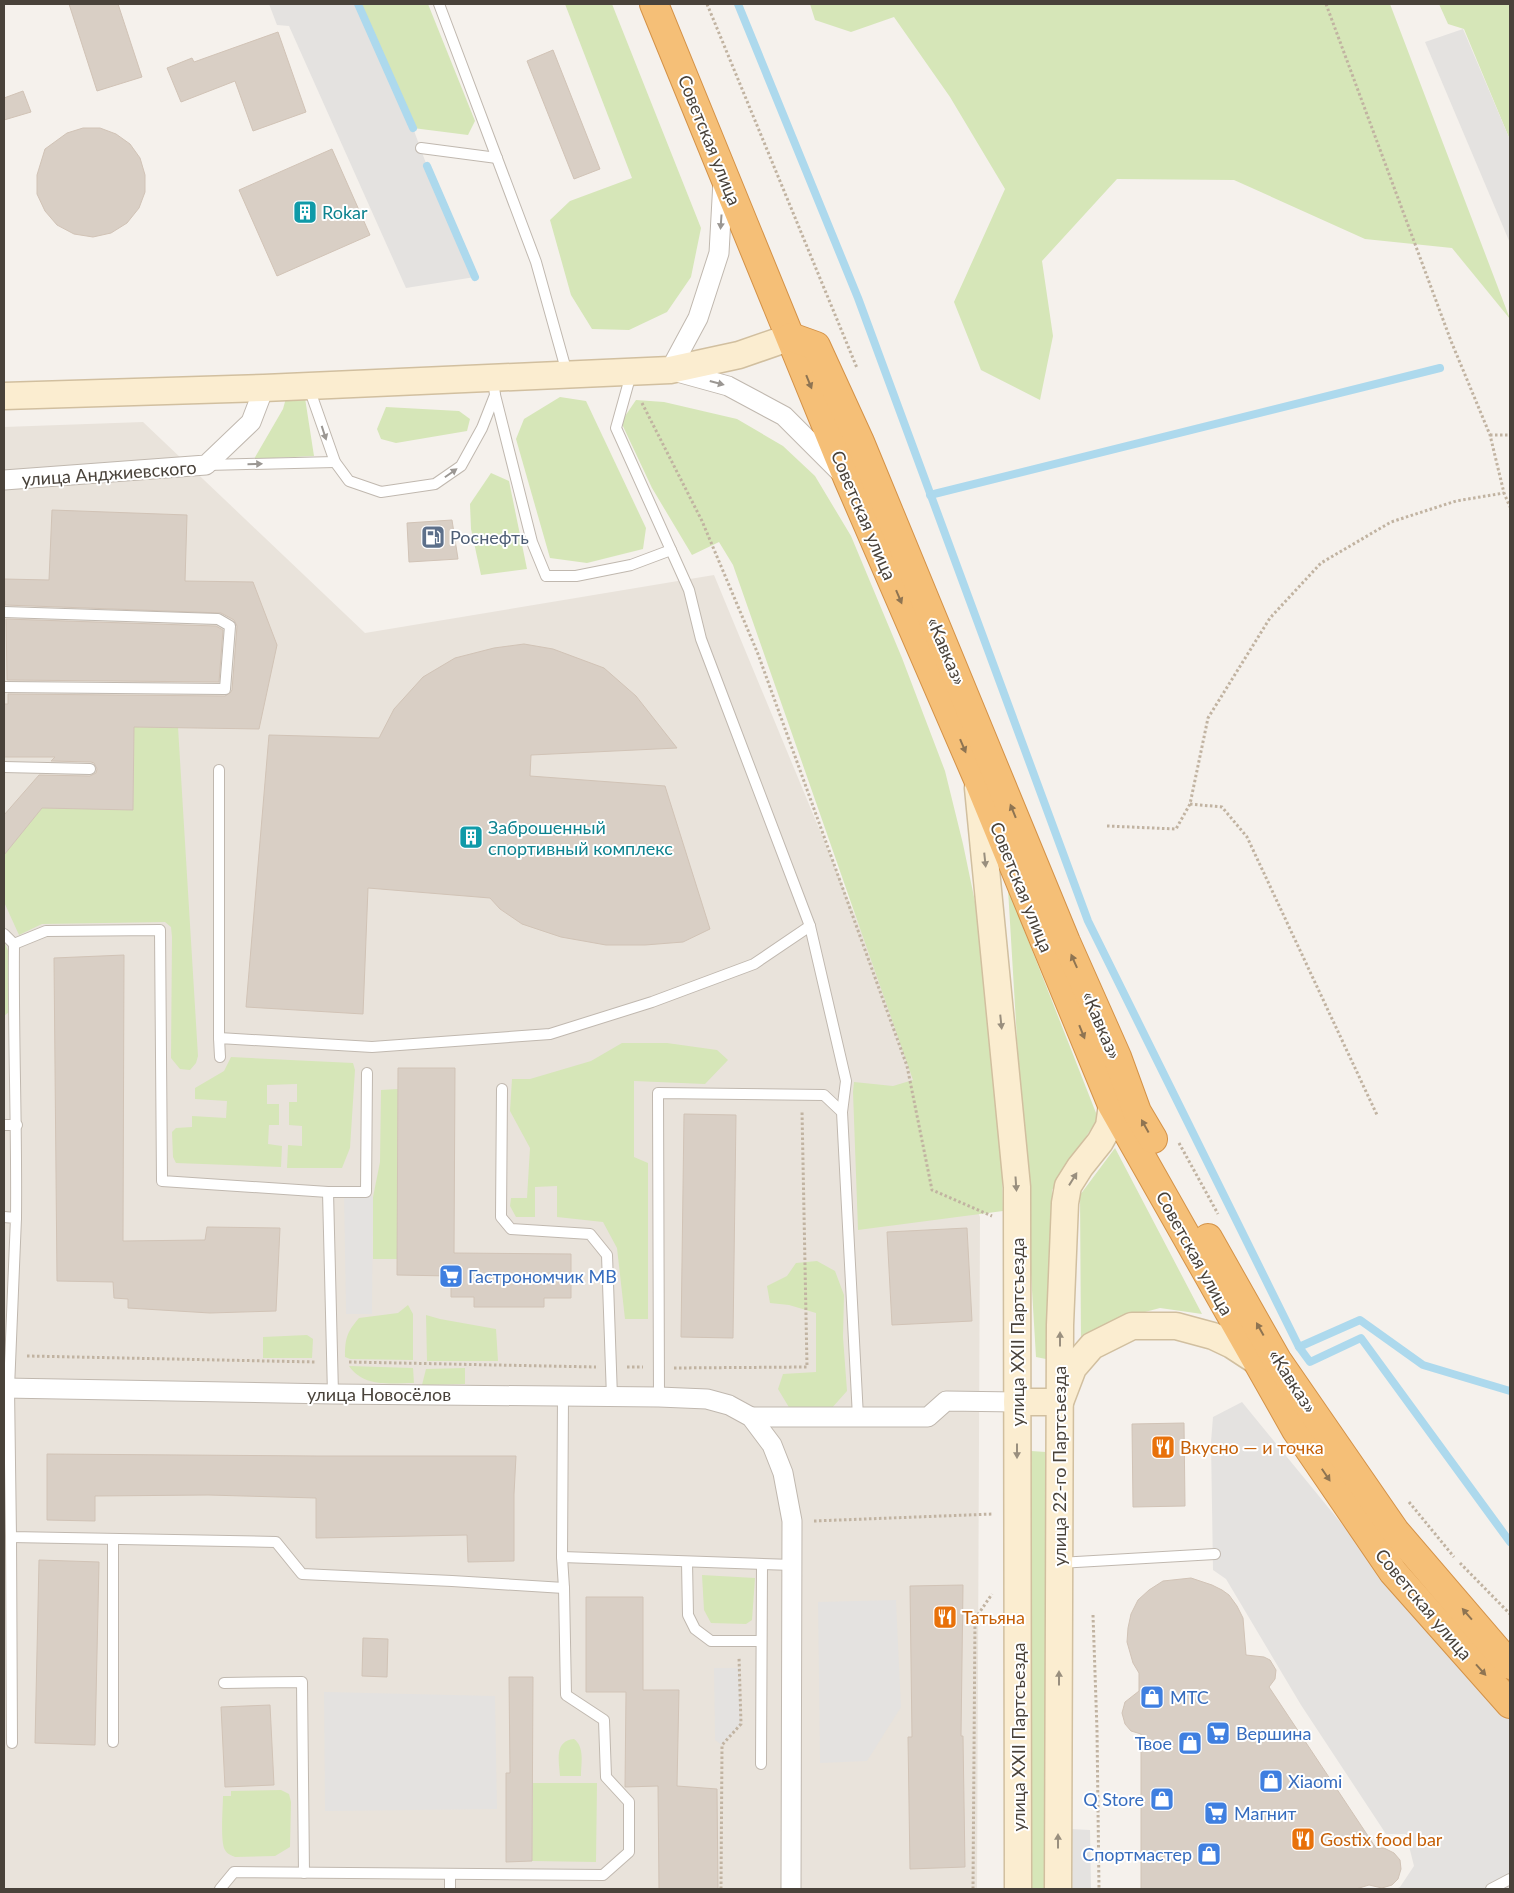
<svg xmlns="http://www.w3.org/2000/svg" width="1514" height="1893" font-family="Lato,sans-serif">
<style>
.residential{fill:#e9e3db}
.green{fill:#d6e6b8}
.parking{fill:#e4e2e0}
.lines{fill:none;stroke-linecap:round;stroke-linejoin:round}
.stream{stroke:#add9ed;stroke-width:8}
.building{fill:#d9cfc5;stroke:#d1c3b6}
.lane-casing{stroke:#c0b8af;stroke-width:12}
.street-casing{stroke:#c0b8af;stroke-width:21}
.secondary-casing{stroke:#d1bf9f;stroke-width:29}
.highway-casing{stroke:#d49247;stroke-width:30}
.path{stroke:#c1b3a1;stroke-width:3;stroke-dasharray:2.5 2.5;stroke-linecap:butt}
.lane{stroke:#fff;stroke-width:10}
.street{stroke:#fff;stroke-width:19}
.secondary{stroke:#fbedd0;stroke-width:26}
.highway{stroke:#f5bf77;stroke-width:28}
.oneway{fill:#9b9793}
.oneway2{fill:#8e7452}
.oneway3{fill:#998f7e}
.labels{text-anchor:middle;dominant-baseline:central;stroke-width:4;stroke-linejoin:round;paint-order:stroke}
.street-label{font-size:18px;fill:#49423a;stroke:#fff}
.culture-label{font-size:18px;fill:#0d838f;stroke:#fff;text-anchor:start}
.service-label{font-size:18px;fill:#4e5e75;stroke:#fff;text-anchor:start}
.shop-label{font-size:18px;fill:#366cbe;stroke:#fff;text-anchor:start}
.food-label{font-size:18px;fill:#c56008;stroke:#fff;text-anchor:start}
</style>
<rect width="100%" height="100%" fill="#f5f1ec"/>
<polygon class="residential" points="143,422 365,633 714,575 980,1217 977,1889 4,1889 4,427"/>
<g class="green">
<polygon points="358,4 428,4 475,121 468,135 413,128"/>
<polygon points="565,4 612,4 701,228 691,277 667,312 629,330 592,329 571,295 550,220 570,201 632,178"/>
<polygon points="810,4 1390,4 1510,319 1452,248 1365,239 1234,180 1117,179 1042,261 1053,336 1040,400 981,370 954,302 1005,189 950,97 894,17 851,32 815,20"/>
<polygon points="1439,4 1510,4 1510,140 1464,29 1448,24"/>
<polygon points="560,397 586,401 646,528 643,549 587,563 550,558 516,439 524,419"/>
<polygon points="286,398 305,398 314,456 254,459 283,409"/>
<polygon points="636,400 664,402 737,419 783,446 815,476 851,536 902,658 945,771 963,844 984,945 1002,1166 1003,1211 858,1230 853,1092 854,1082 893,1086 913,1080 733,565 719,542 692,555 652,488 621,422"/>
<polygon points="386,407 459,411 470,419 467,431 396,443 381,439 377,429"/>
<polygon points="491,473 509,481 527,569 481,575 471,529 470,504"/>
<polygon points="134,727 178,727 198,1056 196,1063 190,1070 180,1069 171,1058 172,937 171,927 165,922 42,924 19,935 4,902 4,855 42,808 133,810"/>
<polygon points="1008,889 1098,1118 1052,1190 1049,1328 1046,1359 1036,1357"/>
<polygon points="4,941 9,953 9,1012 4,1016"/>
<polygon points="622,1043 667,1043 717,1050 728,1060 705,1084 634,1081 634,1157 648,1163 648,1319 625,1319 617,1248 603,1222 557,1217 557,1186 535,1187 535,1217 516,1217 510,1206 511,1198 527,1198 530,1148 510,1111 512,1079 530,1079 591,1061"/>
<polygon points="231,1057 353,1063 355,1070 350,1148 342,1168 287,1168 288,1145 302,1146 302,1126 289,1125 289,1102 297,1102 297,1084 267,1085 267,1104 279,1104 279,1125 269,1125 268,1144 282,1146 281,1167 176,1163 173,1157 172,1132 176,1128 192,1127 192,1116 226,1118 227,1101 195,1099 195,1088 224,1071"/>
<polygon points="398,1089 397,1259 373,1259 373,1197 380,1162 381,1090"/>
<polygon points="1115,1148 1202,1314 1160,1308 1115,1320 1081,1342 1080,1195"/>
<polygon points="817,1261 835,1271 844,1295 843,1337 847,1391 830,1410 790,1409 778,1389 783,1374 816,1372 816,1313 789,1305 770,1303 767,1286 787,1276 796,1263"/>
<path d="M408,1305L413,1314V1360L350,1359L345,1357C345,1338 347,1332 359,1318L398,1313Z"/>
<polygon points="426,1315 440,1319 496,1329 498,1361 427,1361"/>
<polygon points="307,1335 313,1339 312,1358 263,1358 263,1337"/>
<path d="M349,1366L413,1368L414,1383C392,1383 364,1388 349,1366Z"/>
<polygon points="465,1368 465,1384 422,1385 426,1369"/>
<polygon points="1031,1451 1046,1452 1050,1889 1031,1889"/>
<polygon points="702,1575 755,1578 752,1620 746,1624 711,1623 704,1610"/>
<path d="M574,1739C585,1747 581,1764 581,1776H560C559,1760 554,1741 574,1739Z"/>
<polygon points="533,1783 597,1783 596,1862 532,1861"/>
<path d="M281,1790L289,1794L291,1802L290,1847L275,1856L235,1857C231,1855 227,1854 225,1850C220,1842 223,1807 223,1796H231V1791Z"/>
</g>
<g class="parking">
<polygon points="269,4 358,4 413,128 427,166 475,277 406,288 289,26 277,25"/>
<polygon points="1463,29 1510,140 1510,243 1425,42"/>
<polygon points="344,1192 366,1192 373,1197 372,1314 346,1314"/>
<polygon points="1242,1402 1440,1644 1510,1718 1510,1889 1396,1889 1400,1887 1414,1866 1406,1834 1386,1834 1301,1705 1226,1579 1213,1570 1211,1442 1213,1417"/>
<polygon points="896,1600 901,1707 867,1761 820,1763 818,1602"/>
<polygon points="714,1668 740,1668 741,1724 722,1745 715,1740"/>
<polygon points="324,1692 495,1696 497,1809 325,1811"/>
<polygon points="1069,1829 1090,1830 1091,1889 1071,1889"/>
</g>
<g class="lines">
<g class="stream">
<polyline points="358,4 413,128"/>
<polyline points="738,4 858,298 1088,921 1299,1347 1310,1362 1361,1338 1510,1542"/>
<polyline points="427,166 475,277"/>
<polyline points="930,495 1440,368"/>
<polyline points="1299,1347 1360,1320 1423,1365 1510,1391"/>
</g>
</g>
<g class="building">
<polygon points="69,4 118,4 142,77 97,91"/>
<polygon points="278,32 306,112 253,131 235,81 181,102 167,68 192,58 194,62"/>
<polygon points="553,50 600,169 574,179 527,61"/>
<polygon points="23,91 31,112 4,120 4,98"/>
<polygon points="83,128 100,128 116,134 130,144 140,158 145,175 145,192 139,208 127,223 111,233 93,237 74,234 57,225 45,211 37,194 37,175 45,149 67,133"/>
<polygon points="332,149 370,235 277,276 239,190"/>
<polygon points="52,510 187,515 185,581 253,582 277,645 259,729 134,727 133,810 42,808 4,855 4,815 39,775 90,776 96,773 97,769 94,763 91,762 51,761 55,757 4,757 4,704 8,704 8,694 225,696 230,693 232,690 237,626 234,620 221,613 5,605 5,601 4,601 4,579 49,580"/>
<polygon points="452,520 458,559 409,562 407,523"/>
<polygon points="6,619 216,626 223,630 219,682 7,680"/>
<polygon points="524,644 553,649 604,668 636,696 677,748 531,755 530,776 665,786 710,929 683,942 645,945 606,945 561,937 522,924 500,909 490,898 368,888 363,1014 246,1007 269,735 379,738 394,709 423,677 455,658 494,648"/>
<polygon points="124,955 123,1241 205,1240 207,1227 280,1228 276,1311 210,1313 128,1308 128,1299 114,1298 113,1282 57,1281 54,958"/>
<polygon points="398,1068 455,1068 454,1253 571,1254 571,1298 544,1298 544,1307 474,1307 474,1297 451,1297 451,1276 397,1275"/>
<polygon points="684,1114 736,1115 733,1338 681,1337"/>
<polygon points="967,1228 972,1321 892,1325 887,1232"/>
<polygon points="1184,1423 1185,1506 1133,1507 1132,1424"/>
<polygon points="47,1454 317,1456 516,1456 514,1494 514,1561 468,1562 467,1535 316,1538 316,1498 208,1495 95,1496 95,1521 47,1520"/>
<polygon points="39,1560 99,1562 95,1745 35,1743"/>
<polygon points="1191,1578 1212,1585 1222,1590 1229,1595 1237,1606 1243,1618 1246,1655 1264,1657 1270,1660 1276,1670 1275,1679 1269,1687 1376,1848 1384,1848 1394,1853 1400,1860 1401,1869 1398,1879 1392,1885 1382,1888 1369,1885 1356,1889 1141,1889 1141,1734 1131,1731 1125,1724 1122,1713 1125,1702 1139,1691 1139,1673 1133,1663 1127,1642 1128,1628 1131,1614 1138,1600 1149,1590 1163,1581"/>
<polygon points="963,1585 961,1736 963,1736 965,1867 910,1869 908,1737 912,1737 910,1586"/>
<polygon points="586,1597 643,1597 643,1690 679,1690 677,1786 717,1789 718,1889 659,1889 658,1786 625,1787 626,1692 586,1692"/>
<polygon points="363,1638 388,1639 387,1677 362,1676"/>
<polygon points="509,1677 533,1677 532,1861 506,1862 506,1773 510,1773"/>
<polygon points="270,1705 274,1785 225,1787 221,1707"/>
</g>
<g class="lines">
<g class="lane-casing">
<g id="lane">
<polyline points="439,4 536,262 567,373"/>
<polyline points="421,148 497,158"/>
<polyline points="631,374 616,428 689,590 701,639 810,926 846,1081 842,1112"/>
<polyline points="309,388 335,462 349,481 381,492 435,484 461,466 482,428 495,395 493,379"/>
<polyline points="495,395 532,542 546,576 576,576 631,565 671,550"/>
<polyline points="207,465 335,462"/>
<polyline points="4,612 218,619 230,626 225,689 4,687"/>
<polyline points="4,767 90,769"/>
<polyline points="219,770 219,1038"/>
<polyline points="4,934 14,944"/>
<polyline points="220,1057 219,1038 372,1047 550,1034 652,1002 754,964 810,926"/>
<polyline points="502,1089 501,1217 511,1229 590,1234 607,1255 612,1397"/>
<polyline points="4,1125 17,1125"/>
<polyline points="4,1217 16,1218 9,1388 11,1537 276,1542 302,1574 452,1581 564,1588"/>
<path d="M16,1218C17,1126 13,1035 14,944L46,931L160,930L162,1181L328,1192"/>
<polyline points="333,1394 328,1192 366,1192 367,1073"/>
<polyline points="659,1397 658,1093 824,1095 842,1112 858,1417"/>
<polyline points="11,1537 12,1743"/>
<polyline points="562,1557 563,1396"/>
<polyline points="687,1562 688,1615 695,1629 711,1641 761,1641"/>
<polyline points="1059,1563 1215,1554"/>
<polyline points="224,1683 302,1682 304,1873"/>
<polyline points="113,1742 113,1539"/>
<polyline points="761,1764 762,1565"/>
<polyline points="220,1889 234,1872 603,1875 629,1852 629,1802 606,1777 604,1720 566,1695 564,1588 562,1557 793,1565"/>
<polyline points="450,1889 450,1874"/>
<polyline points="1491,1889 1510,1879"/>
</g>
</g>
<g class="street-casing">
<g id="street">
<polyline points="723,181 719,253 698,318 670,370 728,386 784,416 840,472"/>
<polyline points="4,480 206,465 251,422 264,388"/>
<polyline points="4,1388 333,1394 659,1397 707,1399 729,1405 751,1417 772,1445 783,1473 792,1521 791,1889"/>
<polyline points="751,1417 928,1417 946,1401 1017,1402"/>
</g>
</g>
<g class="secondary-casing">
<g id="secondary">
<polyline points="4,396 264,388 670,370 739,355 791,337"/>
<polyline points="978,788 1017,1187 1018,1889"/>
<polyline points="1017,1402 1060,1402 1073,1368 1092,1346 1132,1326 1176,1326 1213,1336 1232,1345 1261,1364"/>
<polyline points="1058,1889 1060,1325 1065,1203 1068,1186 1080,1167 1100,1142 1109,1126 1114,1090"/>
</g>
</g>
<g class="highway-casing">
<g id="highway">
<polyline points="654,4 848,479 977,777 1112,1105 1296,1430 1393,1572 1510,1704"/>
<polyline points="791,337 816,346 860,442 1066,942 1117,1057 1137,1112 1153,1139"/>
<polyline points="1208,1238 1277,1360 1395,1531 1510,1665"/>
</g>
</g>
<g class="path">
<polyline points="707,4 857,368"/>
<polyline points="1326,4 1451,341 1490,435 1504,493 1510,507"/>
<polyline points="642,403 702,521 758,654 907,1066 932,1190 992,1216"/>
<polyline points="1490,435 1510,435"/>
<polyline points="1190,804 1222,807 1247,837 1377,1115"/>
<polyline points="1107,826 1176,829 1190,804 1208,718 1270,618 1321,563 1391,522 1456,501 1504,493"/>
<polyline points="1179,1143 1218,1214"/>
<polyline points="27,1356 316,1362"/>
<polyline points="349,1362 596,1367"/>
<polyline points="627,1367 643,1367"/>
<polyline points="674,1368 807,1367 802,1111"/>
<polyline points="1409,1502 1454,1557"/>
<polyline points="814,1521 993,1514"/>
<polyline points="1460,1563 1510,1614"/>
<polyline points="1093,1615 1097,1730 1099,1889"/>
<polyline points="721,1889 722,1745 741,1724 739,1657"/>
<polyline points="973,1889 975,1619 992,1594"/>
</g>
<use href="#lane" class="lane"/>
<use href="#street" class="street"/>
<use href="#secondary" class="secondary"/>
<use href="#highway" class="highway"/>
</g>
<defs><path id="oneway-solid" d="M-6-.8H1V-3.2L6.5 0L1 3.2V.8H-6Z" transform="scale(1.25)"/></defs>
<g class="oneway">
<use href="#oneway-solid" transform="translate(721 222) rotate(94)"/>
<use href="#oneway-solid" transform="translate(717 383) rotate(15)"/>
<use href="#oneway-solid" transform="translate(324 433) rotate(72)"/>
<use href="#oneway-solid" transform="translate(255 464) rotate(-1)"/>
<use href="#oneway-solid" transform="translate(451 473) rotate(-35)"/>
</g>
<g class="oneway2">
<use href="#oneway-solid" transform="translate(809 382) rotate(68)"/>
<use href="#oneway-solid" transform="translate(899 597) rotate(67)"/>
<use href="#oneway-solid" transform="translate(963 746) rotate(67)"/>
<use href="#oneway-solid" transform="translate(1013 811) rotate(-112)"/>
<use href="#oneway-solid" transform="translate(1074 961) rotate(-114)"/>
<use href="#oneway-solid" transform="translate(1082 1032) rotate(68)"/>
<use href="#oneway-solid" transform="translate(1145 1126) rotate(-119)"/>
<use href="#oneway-solid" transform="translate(1260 1329) rotate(-119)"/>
<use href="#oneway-solid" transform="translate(1326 1475) rotate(56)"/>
<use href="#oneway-solid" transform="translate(1467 1614) rotate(-131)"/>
<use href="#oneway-solid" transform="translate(1481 1670) rotate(48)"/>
</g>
<g class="oneway3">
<use href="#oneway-solid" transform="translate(985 860) rotate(84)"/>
<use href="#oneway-solid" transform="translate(1001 1022) rotate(84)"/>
<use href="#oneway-solid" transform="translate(1073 1179) rotate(-58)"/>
<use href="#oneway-solid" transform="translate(1016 1184) rotate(86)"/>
<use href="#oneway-solid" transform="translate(1060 1339) rotate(-90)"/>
<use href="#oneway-solid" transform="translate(1017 1451) rotate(90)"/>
<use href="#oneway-solid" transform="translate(1059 1678) rotate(-90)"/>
<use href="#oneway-solid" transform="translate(1058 1841) rotate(-90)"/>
</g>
<defs>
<g id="building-square" transform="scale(1.25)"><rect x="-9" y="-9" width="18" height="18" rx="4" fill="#0f9aa8" stroke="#fff"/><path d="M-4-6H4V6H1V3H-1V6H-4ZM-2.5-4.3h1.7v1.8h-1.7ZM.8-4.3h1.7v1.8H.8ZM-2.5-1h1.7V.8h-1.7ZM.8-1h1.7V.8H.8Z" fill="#fff"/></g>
<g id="fuel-square" transform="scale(1.25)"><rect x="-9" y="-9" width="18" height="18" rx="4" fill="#5c6f8a" stroke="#fff"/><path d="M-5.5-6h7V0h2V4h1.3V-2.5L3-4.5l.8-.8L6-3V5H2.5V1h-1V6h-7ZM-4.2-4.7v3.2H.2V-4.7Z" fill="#fff"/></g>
<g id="supermarket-square" transform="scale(1.25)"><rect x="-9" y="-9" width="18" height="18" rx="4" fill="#3f7fe0" stroke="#fff"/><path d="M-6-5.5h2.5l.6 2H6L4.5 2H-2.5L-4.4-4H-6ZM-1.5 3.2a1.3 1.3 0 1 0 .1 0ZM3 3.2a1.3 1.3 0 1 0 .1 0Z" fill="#fff"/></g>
<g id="restaurant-square" transform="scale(1.25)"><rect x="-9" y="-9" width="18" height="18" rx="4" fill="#e8710a" stroke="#fff"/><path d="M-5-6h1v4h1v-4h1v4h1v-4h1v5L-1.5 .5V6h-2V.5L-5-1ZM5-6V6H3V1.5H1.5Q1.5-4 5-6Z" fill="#fff"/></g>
<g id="shop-square" transform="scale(1.25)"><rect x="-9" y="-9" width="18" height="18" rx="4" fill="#3f7fe0" stroke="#fff"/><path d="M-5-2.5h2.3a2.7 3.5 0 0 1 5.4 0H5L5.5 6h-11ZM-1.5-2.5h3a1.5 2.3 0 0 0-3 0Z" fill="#fff"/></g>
</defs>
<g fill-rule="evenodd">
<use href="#building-square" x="305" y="212"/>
<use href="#fuel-square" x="433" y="537"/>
<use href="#building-square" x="471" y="837"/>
<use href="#supermarket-square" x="451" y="1276"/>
<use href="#restaurant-square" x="1163" y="1447"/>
<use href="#restaurant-square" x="945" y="1617"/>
<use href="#shop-square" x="1152" y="1697"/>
<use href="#supermarket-square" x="1218" y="1733"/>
<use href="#shop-square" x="1190" y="1743"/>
<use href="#shop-square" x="1271" y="1781"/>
<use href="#shop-square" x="1162" y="1799"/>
<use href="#supermarket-square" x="1216" y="1813"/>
<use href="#restaurant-square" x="1303" y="1839"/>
<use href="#shop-square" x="1209" y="1854"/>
</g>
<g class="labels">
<g class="street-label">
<text transform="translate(710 140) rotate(68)">Советская улица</text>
<text transform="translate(109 473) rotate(-4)">улица Анджиевского</text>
<text transform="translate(864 515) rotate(67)">Советская улица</text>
<text transform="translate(947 651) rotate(67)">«Кавказ»</text>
<text transform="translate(1022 887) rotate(68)">Советская улица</text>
<text transform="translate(1102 1025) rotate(67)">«Кавказ»</text>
<text transform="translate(1195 1253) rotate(61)">Советская улица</text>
<text transform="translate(1017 1332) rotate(-90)">улица XXII Партсъезда</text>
<text transform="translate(1293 1381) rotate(57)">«Кавказ»</text>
<text x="379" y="1394">улица Новосёлов</text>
<text transform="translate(1059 1466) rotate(-90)">улица 22-го Партсъезда</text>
<text transform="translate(1424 1604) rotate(50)">Советская улица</text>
<text transform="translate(1018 1737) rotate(-90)">улица XXII Партсъезда</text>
</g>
<g class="culture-label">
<text x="322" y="212">Rokar</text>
<text x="488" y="827">Заброшенный<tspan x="488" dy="21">спортивный комплекс</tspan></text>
</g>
<g class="service-label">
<text x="450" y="537">Роснефть</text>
</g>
<g class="shop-label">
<text x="468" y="1276">Гастрономчик МВ</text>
<text x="1170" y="1697">МТС</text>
<text x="1236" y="1733">Вершина</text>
<text x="1172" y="1743" text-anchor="end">Твое</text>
<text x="1288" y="1781">Xiaomi</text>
<text x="1144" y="1799" text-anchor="end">Q Store</text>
<text x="1234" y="1813">Магнит</text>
<text x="1192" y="1854" text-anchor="end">Спортмастер</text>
</g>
<g class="food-label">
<text x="1180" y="1447">Вкусно — и точка</text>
<text x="962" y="1617">Татьяна</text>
<text x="1320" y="1839">Gostix food bar</text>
</g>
</g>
<rect width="1514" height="1893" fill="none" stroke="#49423a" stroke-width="10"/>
</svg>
